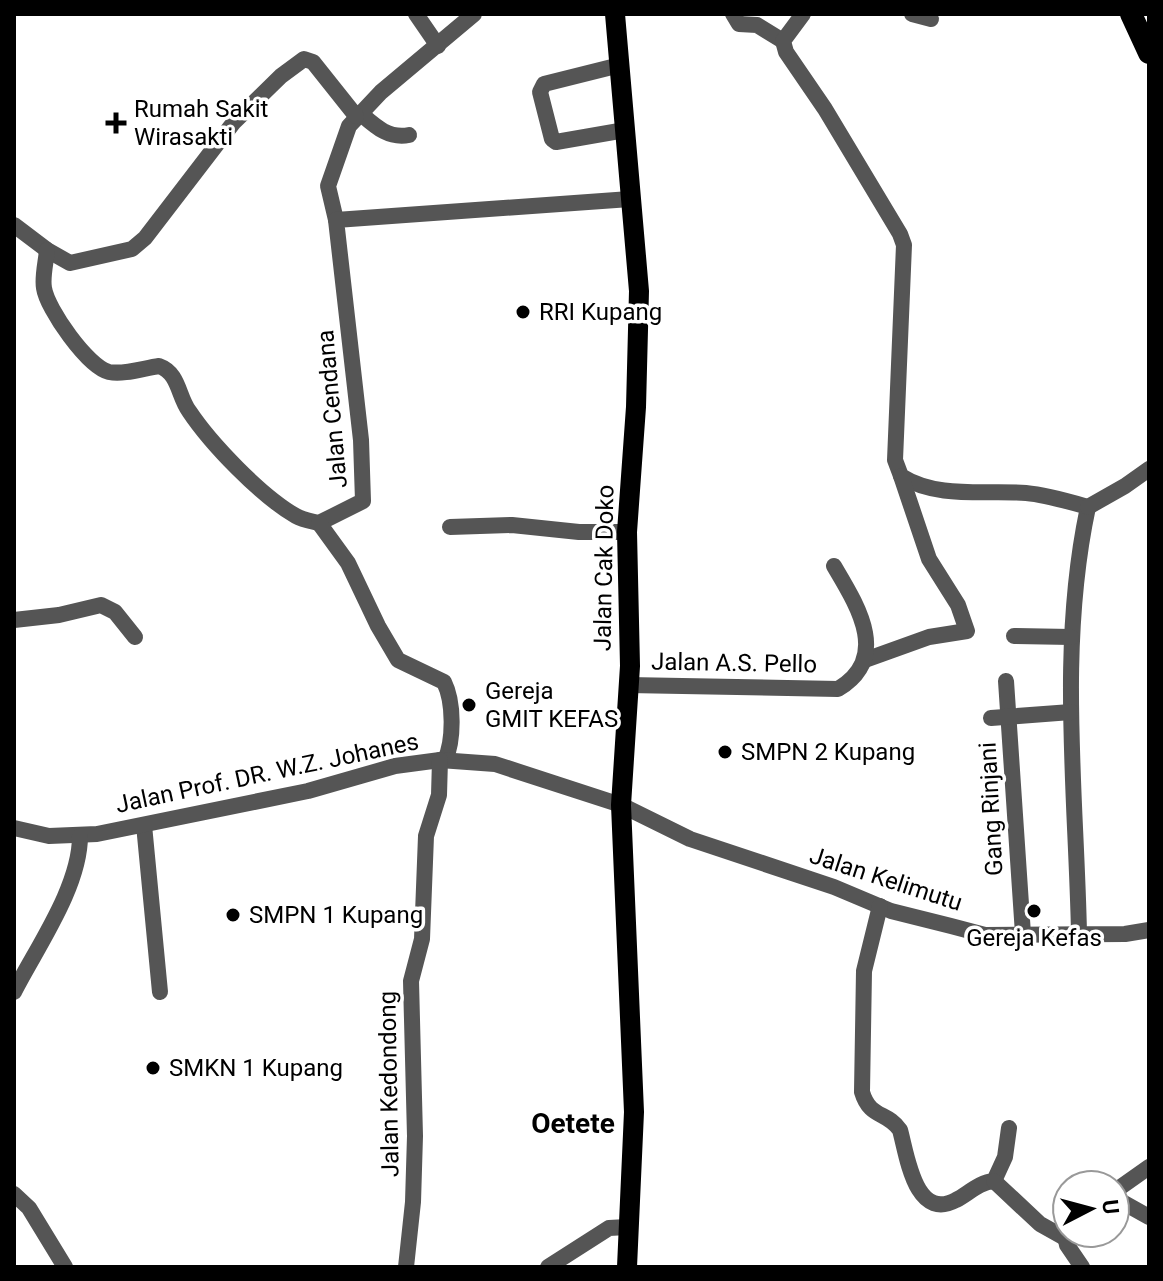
<svg xmlns="http://www.w3.org/2000/svg" width="1163" height="1281" font-family="Roboto,sans-serif">
<style>
.lines{fill:none;stroke-linecap:round;stroke-linejoin:round}
.minor{stroke:#555;stroke-width:16}
.major{stroke:#000;stroke-width:20}
.highway{stroke:#000;stroke-width:22}
.poi-dot{fill:#000;stroke:#fff;stroke-width:3}
.labels{text-anchor:middle;dominant-baseline:central;stroke-width:7;stroke-linejoin:round;paint-order:stroke}
.poi-label{font-size:24px;fill:#000;stroke:#fff;text-anchor:start}
.street-label{font-size:24px;fill:#000;stroke:#fff}
.quarter-label{font-size:28px;font-weight:bold;fill:#000;stroke:#fff}
</style>
<rect width="100%" height="100%" fill="#fff"/>
<g class="lines">
<g class="minor">
<polyline points="416,14 438,46"/>
<polyline points="733,14 739,24 757,25 783,41"/>
<path d="M803,14L783,41L786,52L825,109L900,234L904,245L895,460L901,476C937,499 985,490 1026,493C1047,495 1067,501 1088,507C1058,647 1076,791 1079,933"/>
<polyline points="912,14 931,19"/>
<polyline points="620,65 544,84 540,92 552,139 556,142 625,130"/>
<path d="M360,113C375,126 388,139 409,135"/>
<polyline points="336,220 328,186 349,126 381,92 474,14"/>
<polyline points="14,225 47,250 70,263 132,249 145,238 234,122 281,76 304,59 313,62 356,116"/>
<path d="M47,250C46,262 42,277 44,288C47,309 88,367 109,372C124,375 144,368 159,366C179,373 178,396 189,411C211,444 261,496 296,516C303,520 311,521 319,523L363,501L361,440L336,220L630,199"/>
<polyline points="1088,507 1125,486 1149,469"/>
<path d="M319,523L348,563L378,626L398,660L444,682C454,702 454,740 445,760"/>
<polyline points="450,527 512,525 579,532 627,532"/>
<polyline points="14,620 59,615 101,605 115,612 135,637"/>
<polyline points="1014,636 1071,637"/>
<polyline points="865,660 929,637 967,631 958,605 929,559 901,476"/>
<polyline points="1006,681 1023,934"/>
<path d="M628,685L838,689C891,657 857,605 834,566"/>
<polyline points="991,718 1071,712"/>
<polyline points="144,825 160,992"/>
<polyline points="14,828 49,836 97,834 308,791 395,766 440,760 495,764 621,805 690,839 834,887 891,911 951,926 985,935 1125,934 1149,930"/>
<path d="M880,906L864,971L862,1092C870,1119 887,1111 900,1130C907,1155 915,1222 956,1200C968,1194 979,1182 994,1181L1005,1157L1009,1128"/>
<path d="M14,992C37,947 80,887 80,836"/>
<polyline points="994,1181 1040,1224 1065,1238"/>
<polyline points="1115,1191 1149,1167"/>
<polyline points="14,1194 29,1208 65,1267"/>
<polyline points="1115,1198 1149,1217"/>
<polyline points="1067,1224 1064,1231 1067,1245 1082,1267"/>
<polyline points="406,1267 413,1202 415,1136 411,981 422,939 426,836 439,795 440,760"/>
<polyline points="548,1267 609,1228 627,1227"/>
</g>
<polyline class="major" points="615,14 639,291 636,407 627,532 630,666 621,805 634,1112 627,1267"/>
<polyline class="highway" points="1131,14 1149,53"/>
</g>
<g class="poi-dot">
<path d="M112 111h8v8h8v8h-8v8h-8v-8h-8v-8h8z"/>
<circle cx="523" cy="312" r="8"/>
<circle cx="469" cy="705" r="8"/>
<circle cx="725" cy="752" r="8"/>
<circle cx="1034" cy="911" r="8"/>
<circle cx="233" cy="915" r="8"/>
<circle cx="153" cy="1068" r="8"/>
</g>
<g class="labels">
<g class="poi-label">
<text x="134" y="109">Rumah Sakit<tspan x="134" dy="28">Wirasakti</tspan></text>
<text x="539" y="312">RRI Kupang</text>
<text x="485" y="691">Gereja<tspan x="485" dy="28">GMIT KEFAS</tspan></text>
<text x="741" y="752">SMPN 2 Kupang</text>
<text x="249" y="915">SMPN 1 Kupang</text>
<text x="1034" y="938" text-anchor="middle">Gereja Kefas</text>
<text x="169" y="1068">SMKN 1 Kupang</text>
</g>
<g class="street-label">
<text transform="translate(332 409) rotate(-95)">Jalan Cendana</text>
<text transform="translate(604 568) rotate(-89)">Jalan Cak Doko</text>
<text transform="translate(734 663) rotate(1)">Jalan A.S. Pello</text>
<text transform="translate(267 773) rotate(-12)">Jalan Prof. DR. W.Z. Johanes</text>
<text transform="translate(991 809) rotate(-93)">Gang Rinjani</text>
<text transform="translate(886 879) rotate(18)">Jalan Kelimutu</text>
<text transform="translate(389 1084) rotate(-91)">Jalan Kedondong</text>
</g>
<g class="quarter-label">
<text x="573" y="1123">Oetete</text>
</g>
</g>
<rect width="1163" height="1281" fill="none" stroke="#000000" stroke-width="32"/>
<g transform="translate(1091 1209) rotate(84)"><circle r="38" fill="#ffffff" stroke="#999999" stroke-width="2"/>
<path d="M0-6L14 30L0 20L-14 30Z" fill="#000000"/>
<text y="-12" font-size="22" font-weight="bold" text-anchor="middle" fill="#000000">U</text>
</g>
</svg>
